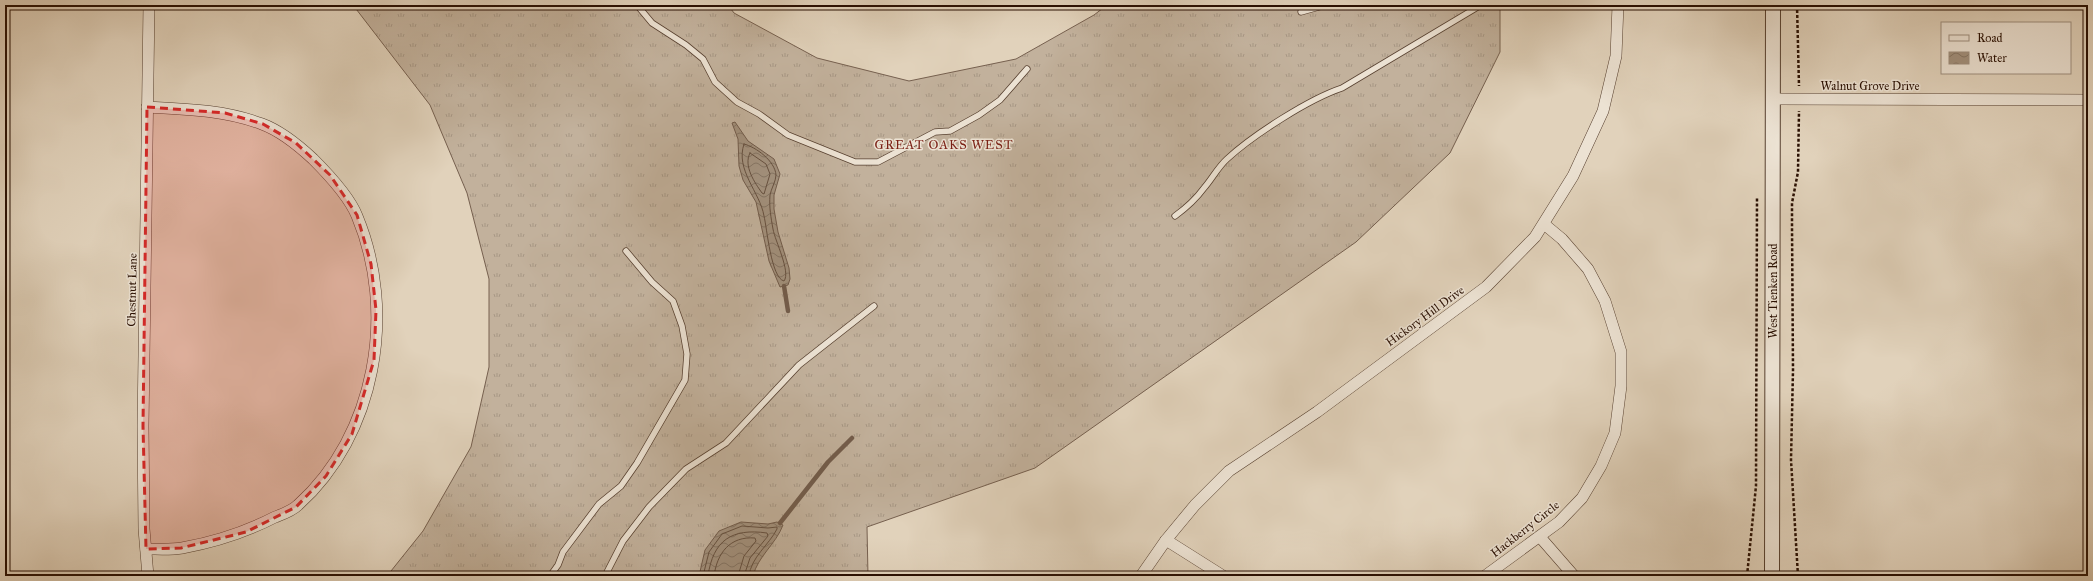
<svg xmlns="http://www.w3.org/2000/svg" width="2093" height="581" font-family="'IM FELL Great Primer',serif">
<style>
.grass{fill:url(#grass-tufts);stroke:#76604f}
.water{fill:url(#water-waves);stroke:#725c4b}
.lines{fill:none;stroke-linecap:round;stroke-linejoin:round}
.shore{stroke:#66503f;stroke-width:1}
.stream{stroke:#725c4b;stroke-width:4.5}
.service-casing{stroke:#574030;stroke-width:7}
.minor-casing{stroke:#574030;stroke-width:12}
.tertiary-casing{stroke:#574030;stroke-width:16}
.path{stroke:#290f02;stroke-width:2.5;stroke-dasharray:3 2;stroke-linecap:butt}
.service{stroke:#ece2d3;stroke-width:5.5}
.minor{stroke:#ece2d3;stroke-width:11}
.tertiary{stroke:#ece2d3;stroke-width:14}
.marked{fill:#d62828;fill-opacity:0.2;stroke:#d62828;stroke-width:3;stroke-dasharray:8 5;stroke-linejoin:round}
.labels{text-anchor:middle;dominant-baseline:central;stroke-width:3;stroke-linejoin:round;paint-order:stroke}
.street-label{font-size:12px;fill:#290f02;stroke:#ece2d3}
.neighbourhood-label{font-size:13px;letter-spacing:1px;fill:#7a1f14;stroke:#ece2d3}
</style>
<defs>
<pattern id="grass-tufts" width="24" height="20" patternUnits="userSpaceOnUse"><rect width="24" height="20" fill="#c2b19c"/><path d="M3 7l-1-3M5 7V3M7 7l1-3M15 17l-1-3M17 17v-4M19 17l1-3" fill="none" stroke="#a79785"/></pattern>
<pattern id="water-waves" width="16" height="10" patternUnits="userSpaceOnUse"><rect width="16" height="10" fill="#a2907c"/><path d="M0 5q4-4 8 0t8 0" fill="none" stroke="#847463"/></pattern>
</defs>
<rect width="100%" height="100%" fill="#e1d2bb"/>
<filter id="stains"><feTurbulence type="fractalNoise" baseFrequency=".005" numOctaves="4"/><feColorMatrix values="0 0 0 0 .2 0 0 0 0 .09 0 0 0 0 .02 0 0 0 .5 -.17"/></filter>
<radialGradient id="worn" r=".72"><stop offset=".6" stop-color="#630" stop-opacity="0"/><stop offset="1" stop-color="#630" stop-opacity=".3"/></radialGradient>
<polygon class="grass" points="353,5 728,5 734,13 817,58 909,81 1016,59 1094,15 1107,5 1500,5 1500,52 1450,153 1356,242 1035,468 867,527 868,576 387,576 423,531 471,447 489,367 489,279 467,193 430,105"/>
<g class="water">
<polygon points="735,122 748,141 774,159 780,174 774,195 774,209 778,232 789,268 790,279 788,285 780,287 769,261 756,202 743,180 739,166 738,139 732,123"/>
<path d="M741,522L768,524L777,522L783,525C776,544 758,556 753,576H699L705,550L719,531Z"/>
</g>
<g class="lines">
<g class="shore">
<path d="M744,144C756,147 775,161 776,175C776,181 771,189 770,195C769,207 771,218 773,229C775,241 791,272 784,281C771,278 767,228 764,216C760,192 735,170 744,144Z"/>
<path d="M750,153L766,164L770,174L764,194L762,193C755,183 743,166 750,153Z"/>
<path d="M703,576L709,552L722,534L742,526L768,528L777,527V529C769,545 751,557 749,576"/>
<path d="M708,576C713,540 732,528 767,533L768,536L750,558L744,576"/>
<path d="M714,576C717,553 730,536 755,538L756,541L744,556L738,576"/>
</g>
<g class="stream">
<polyline points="784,286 788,311"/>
<polyline points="780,523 828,462 852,438"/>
</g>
<g class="service-casing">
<g id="service">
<polyline points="637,5 652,23 686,45 703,59 715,82 737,102 759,114 788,135 855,162 878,162 935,132 950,131 979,115 1000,100 1027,69"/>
<polyline points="1301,12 1326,5"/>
<path d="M1175,216C1186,208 1196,199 1204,188C1212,179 1218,167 1227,159C1253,135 1309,99 1342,88L1481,5"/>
<polyline points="550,576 558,565 563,552 599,504 621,486 637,463 685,380 687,354 682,326 673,301 652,282 626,251"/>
<polyline points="605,576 623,541 649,507 686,469 726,443 799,365 874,306"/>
</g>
</g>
<g class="minor-casing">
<g id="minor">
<polyline points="1773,99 2088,100"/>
<polyline points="1540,537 1574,576"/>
<polyline points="1166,540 1223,576"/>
<path d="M146,549C158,549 171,550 182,548C215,542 246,532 275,517C283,514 292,511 298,505C376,435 397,312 357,216C349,196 328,174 313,159C298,145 281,131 262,124C225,110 186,109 147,107"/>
<polyline points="148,576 144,529 143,426 149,5"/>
<polyline points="1141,576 1166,540 1195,505 1229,471 1317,412 1486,287 1535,237 1573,176 1603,111 1616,56 1618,5"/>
<polyline points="1485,576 1559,522 1582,498 1601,466 1615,433 1621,386 1621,352 1605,301 1588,269 1562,239 1544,224"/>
</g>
</g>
<g class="tertiary-casing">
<polyline id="tertiary" points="1772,576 1773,5"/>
</g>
<g class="path">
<polyline points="1797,5 1799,86"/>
<polyline points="1747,576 1756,486 1757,197"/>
<polyline points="1798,576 1791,460 1793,370 1792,226 1792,203 1798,172 1799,111"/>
</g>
<use href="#service" class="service"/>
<use href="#minor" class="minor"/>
<use href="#tertiary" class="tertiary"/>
</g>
<path class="marked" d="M147,107L225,113L263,124L296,143L330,175L357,215L371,264L376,310L374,360L352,434L326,476L296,507L246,532L181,548L146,549L143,426Z"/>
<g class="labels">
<g class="street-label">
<text x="1870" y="86">Walnut Grove Drive</text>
<text transform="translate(132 290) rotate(-89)">Chestnut Lane</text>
<text transform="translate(1773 291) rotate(-90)">West Tienken Road</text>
<text transform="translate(1425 316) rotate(-36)">Hickory Hill Drive</text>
<text transform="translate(1525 529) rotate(-38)">Hackberry Circle</text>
</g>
<g class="neighbourhood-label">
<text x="944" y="145">GREAT OAKS WEST</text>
</g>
</g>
<rect width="2093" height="581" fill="none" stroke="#e1d2bb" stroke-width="20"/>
<rect x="6" y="6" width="2081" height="569" fill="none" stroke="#290f02" stroke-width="2"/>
<rect x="10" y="10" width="2073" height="561" fill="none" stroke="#290f02"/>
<rect x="1941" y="22" width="130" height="52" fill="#ece2d3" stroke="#9e8e7f"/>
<rect x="1949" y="35" width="20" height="6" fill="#ece2d3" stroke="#9e8e7f"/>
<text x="1977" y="42" font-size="12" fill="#290f02">Road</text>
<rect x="1949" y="52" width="20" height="12" fill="url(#water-waves)" stroke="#9e8e7f"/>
<text x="1977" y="62" font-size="12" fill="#290f02">Water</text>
<rect width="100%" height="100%" filter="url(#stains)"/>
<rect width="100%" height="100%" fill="url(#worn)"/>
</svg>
